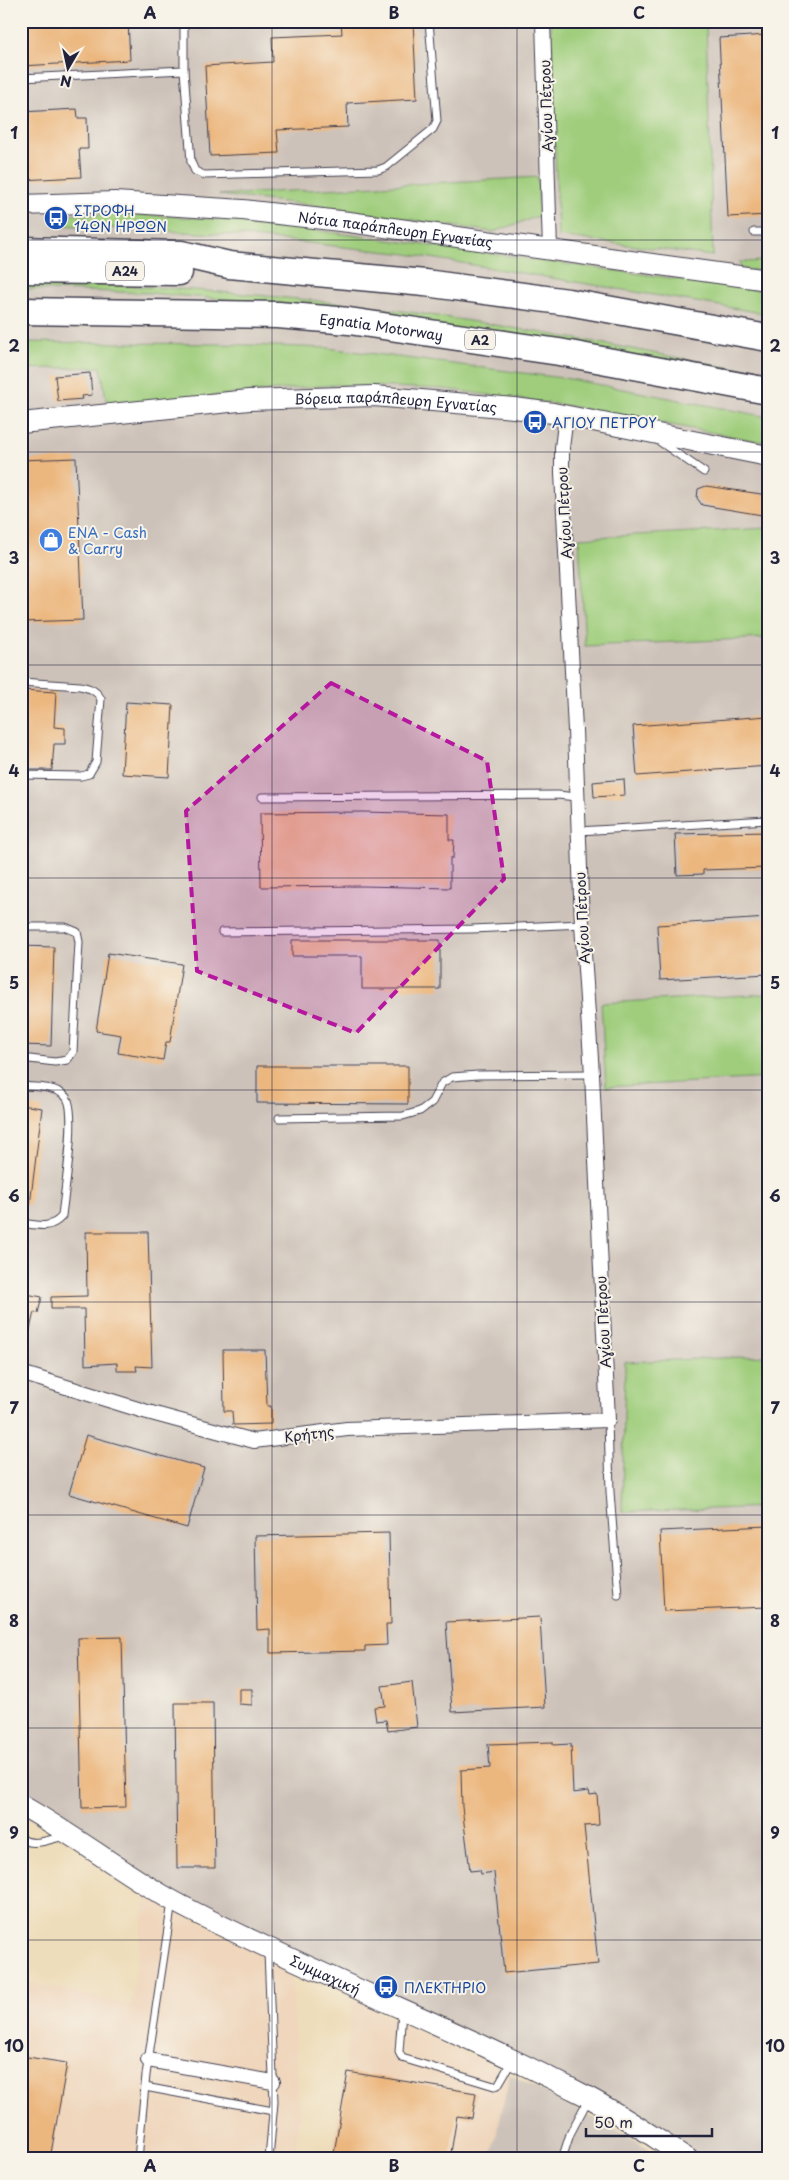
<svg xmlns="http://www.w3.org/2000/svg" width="789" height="2180" font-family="'Playpen Sans',sans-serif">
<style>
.built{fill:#efd6bc}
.industrial{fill:#cdc2b9}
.green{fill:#9fcd7b;stroke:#60785b}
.building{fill:#ecb77f}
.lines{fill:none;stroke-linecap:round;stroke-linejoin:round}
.lane-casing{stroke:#413e4e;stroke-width:9}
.street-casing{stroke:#413e4e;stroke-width:16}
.secondary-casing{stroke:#413e4e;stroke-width:22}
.highway-casing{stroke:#413e4e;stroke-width:29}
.lane{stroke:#fff;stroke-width:7}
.street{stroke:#fff;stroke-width:14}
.secondary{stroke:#fff;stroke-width:20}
.highway{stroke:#fff;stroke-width:26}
.marked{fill:#b5179e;fill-opacity:0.2;stroke:#b5179e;stroke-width:4;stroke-dasharray:10 6;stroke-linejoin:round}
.grid{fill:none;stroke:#22223b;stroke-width:1;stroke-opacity:0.55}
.labels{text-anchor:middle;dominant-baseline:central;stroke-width:4;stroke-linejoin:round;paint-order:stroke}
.shield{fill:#f7f3e8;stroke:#62616f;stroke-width:1}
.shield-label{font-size:12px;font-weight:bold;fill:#22223b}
.street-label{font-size:14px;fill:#22223b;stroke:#f7f3e8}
.transit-label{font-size:14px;fill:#164399;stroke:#f7f3e8;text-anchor:start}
.shop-label{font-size:14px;fill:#366cbe;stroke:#f7f3e8;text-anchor:start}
.neatline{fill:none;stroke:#22223b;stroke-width:2}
.grid-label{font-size:16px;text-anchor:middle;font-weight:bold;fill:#22223b}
</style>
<rect width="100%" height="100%" fill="#f7f3e8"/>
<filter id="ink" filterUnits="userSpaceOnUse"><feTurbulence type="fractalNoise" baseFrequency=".02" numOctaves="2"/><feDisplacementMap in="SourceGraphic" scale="10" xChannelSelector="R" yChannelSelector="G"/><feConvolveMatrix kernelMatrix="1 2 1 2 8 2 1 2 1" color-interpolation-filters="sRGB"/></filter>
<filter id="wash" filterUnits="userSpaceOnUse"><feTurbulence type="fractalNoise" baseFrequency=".0096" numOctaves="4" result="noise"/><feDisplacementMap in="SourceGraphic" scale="20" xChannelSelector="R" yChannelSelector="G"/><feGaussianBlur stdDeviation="1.12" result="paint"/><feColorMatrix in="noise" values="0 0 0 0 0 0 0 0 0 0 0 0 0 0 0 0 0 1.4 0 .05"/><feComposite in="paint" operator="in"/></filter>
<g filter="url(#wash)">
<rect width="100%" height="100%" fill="#eeddba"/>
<g class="built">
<polygon points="146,1894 291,1968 300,2115 294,2159 21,2159 21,1980 131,2005"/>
<polygon points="353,2000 510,2074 491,2159 332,2159"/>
</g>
<g class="industrial">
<polygon points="21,21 768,21 768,2159 701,2159 521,2057 175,1895 21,1815"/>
<polygon points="510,2074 614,2129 666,2159 491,2159"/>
</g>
<g class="green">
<polygon points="551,21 706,21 713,256 558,236"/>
<polygon points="538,177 539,216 493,232 310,205 219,195"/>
<polygon points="134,214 246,221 768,291 768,314 407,254 235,235 59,225 58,215"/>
<polygon points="768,261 768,272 742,269 739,262"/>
<path d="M21,281C146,285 270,294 395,310C520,327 644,351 768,375V382L314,307L149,293L21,289Z"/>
<polygon points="21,342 220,344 328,348 570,379 768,417 768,443 569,406 445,389 333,385 107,406 101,367 21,369"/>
<polygon points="768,528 768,638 585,646 579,538"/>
<polygon points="768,994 768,1078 606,1087 601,1003"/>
<polygon points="768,1356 768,1507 622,1512 625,1362"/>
</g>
<g id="blocks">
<g class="building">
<polygon points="21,21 128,21 130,60 21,66"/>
<polygon points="341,21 413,21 417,99 347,103 348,127 277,130 279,153 210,156 205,66 273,62 272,37 342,34"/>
<polygon points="768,35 768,215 728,217 719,38"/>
<polygon points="77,109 78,118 87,118 88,149 79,149 81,177 21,180 21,112"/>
<polygon points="90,373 92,395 82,396 83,399 58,401 55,376"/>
<polygon points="76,458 83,620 21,622 21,460"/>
<polygon points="706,486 768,495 768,516 702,505 697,498 698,489"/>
<polygon points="21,690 56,692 54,727 65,728 65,744 54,744 52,770 21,770"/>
<polygon points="126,702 173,705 169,777 122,774"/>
<polygon points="768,716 768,766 637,776 633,726"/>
<polygon points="624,779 625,795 594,797 593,782"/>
<polygon points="362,812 449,814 449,840 454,840 453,858 450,858 450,888 363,886 261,887 260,813"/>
<polygon points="768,832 768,868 703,870 703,874 677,875 675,834"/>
<polygon points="768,918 768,974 660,980 657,925"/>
<polygon points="292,940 440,940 440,989 362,989 362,956 292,956"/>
<polygon points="21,946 54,947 51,1046 21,1045"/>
<polygon points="108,953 182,964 170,1042 166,1042 163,1060 118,1053 121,1035 96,1031"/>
<polygon points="257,1066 408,1066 408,1104 257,1103"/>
<polygon points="21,1105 42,1108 30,1205 21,1205"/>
<polygon points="86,1232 148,1232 152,1367 136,1366 137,1371 117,1371 117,1363 85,1365 84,1309 51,1309 51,1297 87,1296"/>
<polygon points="21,1293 42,1297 38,1313 34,1312 27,1342 21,1341"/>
<polygon points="223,1350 265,1350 267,1406 271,1406 271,1424 233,1425 232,1411 224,1411"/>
<polygon points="86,1435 204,1468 187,1528 69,1494"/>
<polygon points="768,1526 768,1607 664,1611 660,1531"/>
<polygon points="389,1533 391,1624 386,1624 387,1645 365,1646 365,1651 270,1653 270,1629 257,1630 255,1536"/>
<polygon points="540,1617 545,1707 452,1712 446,1622"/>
<polygon points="122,1637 126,1807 82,1808 78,1638"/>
<polygon points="412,1682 417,1727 388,1731 386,1720 376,1721 374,1707 385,1706 382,1686"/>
<polygon points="239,1689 252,1689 252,1705 239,1704"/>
<polygon points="175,1703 213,1703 215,1868 177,1868"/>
<polygon points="553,1742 553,1745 571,1744 573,1793 589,1791 590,1795 597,1794 599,1825 584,1826 598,1964 504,1973 494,1872 481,1874 480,1870 470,1871 462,1807 461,1770 490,1768 488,1744"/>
<polygon points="21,2056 67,2063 50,2159 21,2159"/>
<polygon points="348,2072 476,2093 472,2118 457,2116 450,2159 333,2159"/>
</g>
</g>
</g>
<g filter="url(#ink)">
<use href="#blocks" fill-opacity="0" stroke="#413e4e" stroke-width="1"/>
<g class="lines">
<g class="lane-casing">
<g id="lane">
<polyline points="184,21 184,70 191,162 195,171 204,175 378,170 386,167 433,129 437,121 429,21"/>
<polyline points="21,78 184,70"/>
<polyline points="754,232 768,232"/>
<polyline points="659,441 704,472"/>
<path d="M21,682L80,686C90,688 96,690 101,699L96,762L89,774L81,776L21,775"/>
<polyline points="262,797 558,795 576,797"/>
<polyline points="578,831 768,820"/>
<polyline points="21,927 65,927 77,932 79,942 73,1052 67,1060 55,1062 21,1058"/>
<polyline points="222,932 472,929 582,924"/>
<path d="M21,1086C35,1087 56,1086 66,1097C78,1110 64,1195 62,1216C51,1230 37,1225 21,1223"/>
<polyline points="279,1118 403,1116 420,1111 432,1102 442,1083 452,1077 478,1075 592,1074"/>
<polyline points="608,1420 610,1492 618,1595"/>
<path d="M21,1836L22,1839C34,1847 50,1839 64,1836"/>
<polyline points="268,1952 274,2102 269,2159"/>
<polyline points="402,2011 399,2052 402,2058 494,2086 498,2085 512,2061"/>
<polyline points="145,2087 273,2111"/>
<polyline points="138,2159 146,2075 172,1902"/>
<polyline points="562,2159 570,2134 589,2098"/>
</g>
</g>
<g class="street-casing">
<g id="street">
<polyline points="543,21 550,250"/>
<polyline points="21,1373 144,1411 254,1441 347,1429 608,1420 592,1074 582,924 575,730 562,473 562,448 566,416"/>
<polyline points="148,2060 273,2082"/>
</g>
</g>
<g class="secondary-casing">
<g id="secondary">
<path id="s1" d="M21,205L115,202L243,210L349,222L768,280"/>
<path id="s2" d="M21,423L249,400L374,396L514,408L553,413L768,456"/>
<path id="s3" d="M21,1805C80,1838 132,1881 192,1911C322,1977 459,2030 588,2097C622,2115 655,2138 688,2159"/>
</g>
</g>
<g class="highway-casing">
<g id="highway">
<polyline points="21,250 181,254 229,265 425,283 568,302 768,338"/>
<polyline points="21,270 179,272"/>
<path id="s4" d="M21,311L278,315L349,321L559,352L768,391"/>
</g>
</g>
<use href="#lane" class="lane"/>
<use href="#street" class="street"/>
<use href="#secondary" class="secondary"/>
<use href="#highway" class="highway"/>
</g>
</g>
<path class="marked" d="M331,683L487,761L504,879L356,1033L197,971L186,811Z"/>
<path class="grid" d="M272,21V2159M517,21V2159M21,240H768M21,452H768M21,665H768M21,878H768M21,1090H768M21,1302H768M21,1515H768M21,1728H768M21,1940H768"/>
<defs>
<g id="bus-disc" transform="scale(1.25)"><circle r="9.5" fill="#1a4fb4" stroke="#f7f3e8"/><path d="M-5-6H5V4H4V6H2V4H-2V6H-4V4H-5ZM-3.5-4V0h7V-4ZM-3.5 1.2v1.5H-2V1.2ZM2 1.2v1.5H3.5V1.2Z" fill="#fff"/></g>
<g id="shop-disc" transform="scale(1.25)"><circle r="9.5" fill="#3f7fe0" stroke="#f7f3e8"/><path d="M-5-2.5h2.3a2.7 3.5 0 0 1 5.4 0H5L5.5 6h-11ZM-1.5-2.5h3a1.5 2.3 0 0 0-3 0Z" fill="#fff"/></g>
</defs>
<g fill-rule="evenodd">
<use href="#bus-disc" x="56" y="218"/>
<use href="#bus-disc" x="535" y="422"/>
<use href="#shop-disc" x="51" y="540"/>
<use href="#bus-disc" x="386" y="1987"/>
</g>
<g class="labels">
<g class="shield">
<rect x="106" y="261.5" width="38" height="19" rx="4"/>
<rect x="465" y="330.5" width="30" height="19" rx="4"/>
</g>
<g class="shield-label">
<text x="125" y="271">Α24</text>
<text x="480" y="340">Α2</text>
</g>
<g class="street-label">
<text transform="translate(546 106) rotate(-92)">Αγίου Πέτρου</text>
<text stroke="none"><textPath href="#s1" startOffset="376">Νότια παράπλευρη Εγνατίας</textPath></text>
<text stroke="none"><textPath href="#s4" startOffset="361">Egnatia Motorway</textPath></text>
<text stroke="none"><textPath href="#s2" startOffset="376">Βόρεια παράπλευρη Εγνατίας</textPath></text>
<text transform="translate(564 513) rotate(-93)">Αγίου Πέτρου</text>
<text transform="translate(582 918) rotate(-93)">Αγίου Πέτρου</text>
<text transform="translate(603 1322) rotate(-93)">Αγίου Πέτρου</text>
<text transform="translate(309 1434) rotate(-7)">Κρήτης</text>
<text stroke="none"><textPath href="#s3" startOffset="349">Συμμαχική</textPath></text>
</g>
<g class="transit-label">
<text x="74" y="210">ΣΤΡΟΦΗ<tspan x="74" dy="16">14ΩΝ ΗΡΩΩΝ</tspan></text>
<text x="552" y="422">ΑΓΙΟΥ ΠΕΤΡΟΥ</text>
<text x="404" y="1987">ΠΛΕΚΤΗΡΙΟ</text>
</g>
<g class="shop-label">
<text x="68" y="532">ENA - Cash<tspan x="68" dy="16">&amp; Carry</tspan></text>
</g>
</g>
<rect width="789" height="2180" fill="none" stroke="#f7f3e8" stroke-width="55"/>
<g transform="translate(68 68) rotate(189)" stroke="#f7f3e8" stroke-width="4" paint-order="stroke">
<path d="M0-4L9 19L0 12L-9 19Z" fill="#22223b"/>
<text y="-8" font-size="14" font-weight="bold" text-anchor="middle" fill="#22223b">N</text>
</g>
<path d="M586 2128v8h126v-8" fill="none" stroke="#22223b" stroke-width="2.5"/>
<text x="594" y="2128" font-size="15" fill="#22223b" stroke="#f7f3e8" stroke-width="4" paint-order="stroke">50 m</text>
<rect x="28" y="28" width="734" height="2124" class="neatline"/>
<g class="grid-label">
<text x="150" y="19">A</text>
<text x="394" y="19">B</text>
<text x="639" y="19">C</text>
<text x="14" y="139">1</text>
<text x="775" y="139">1</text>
<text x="14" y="352">2</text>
<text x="775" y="352">2</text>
<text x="14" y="564">3</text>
<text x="775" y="564">3</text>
<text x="14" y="777">4</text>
<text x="775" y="777">4</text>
<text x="14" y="989">5</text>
<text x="775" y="989">5</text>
<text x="14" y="1202">6</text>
<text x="775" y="1202">6</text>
<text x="14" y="1414">7</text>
<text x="775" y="1414">7</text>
<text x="14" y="1627">8</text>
<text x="775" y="1627">8</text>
<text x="14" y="1839">9</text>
<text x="775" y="1839">9</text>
<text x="14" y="2052">10</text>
<text x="775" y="2052">10</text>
<text x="150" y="2172">A</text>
<text x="394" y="2172">B</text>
<text x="639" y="2172">C</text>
</g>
</svg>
